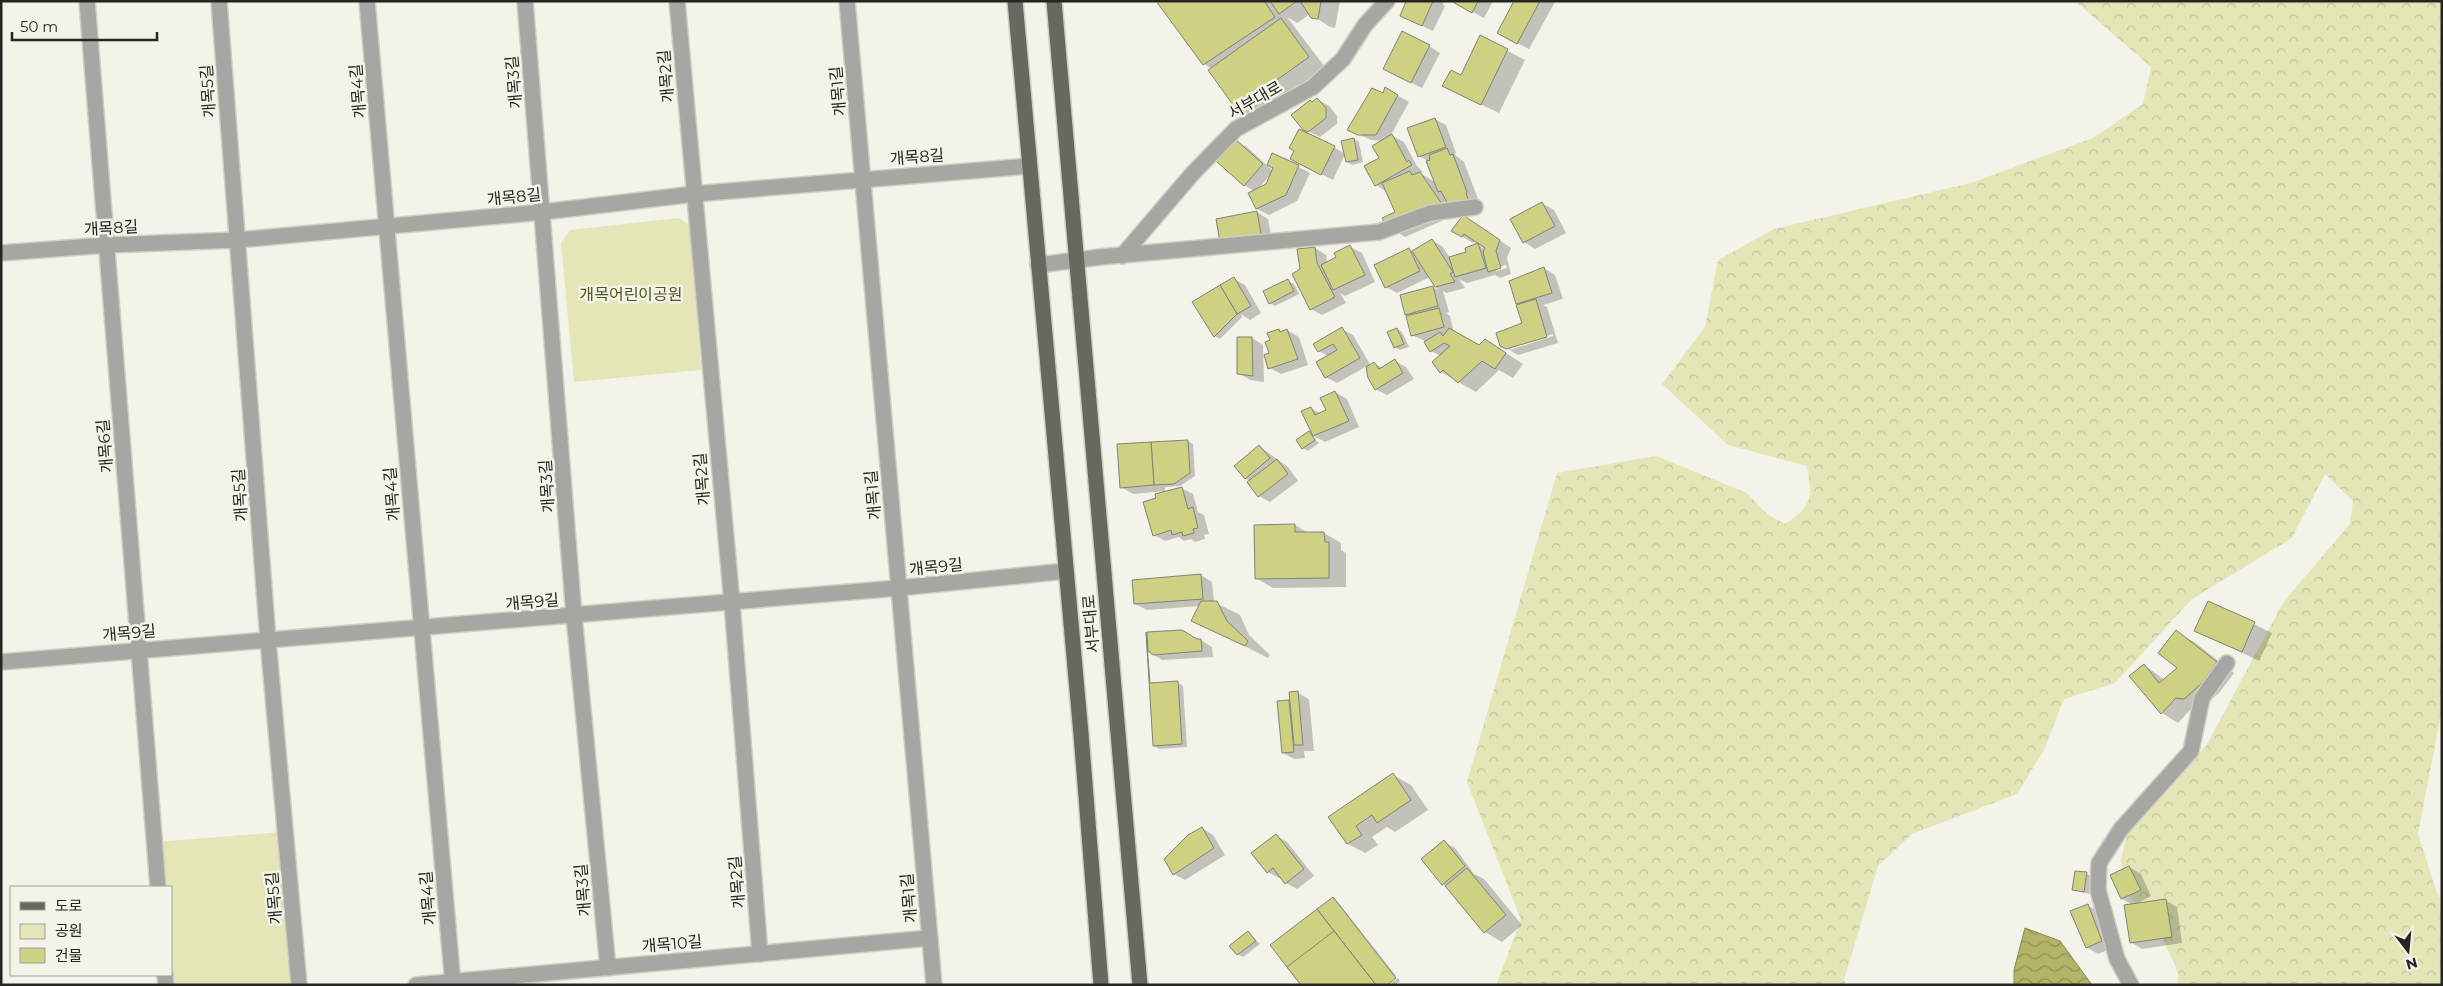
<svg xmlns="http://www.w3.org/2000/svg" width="2443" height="986" font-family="Montserrat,'Noto Sans KR',sans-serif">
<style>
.forest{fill:url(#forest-crowns)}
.green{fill:#e4e6b7}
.water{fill:url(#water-waves);stroke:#888952}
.shadow{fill:#0003;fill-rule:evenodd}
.building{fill:#ced082;stroke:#82837a}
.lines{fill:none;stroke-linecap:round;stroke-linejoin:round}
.minor-casing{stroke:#cecec5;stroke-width:18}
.major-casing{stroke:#cecec5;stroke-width:18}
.minor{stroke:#a6a6a2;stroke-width:15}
.major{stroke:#676860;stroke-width:15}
.labels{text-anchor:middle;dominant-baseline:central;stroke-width:5;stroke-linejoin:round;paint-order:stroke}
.street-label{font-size:16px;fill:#252522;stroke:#f3f3e9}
.park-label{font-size:16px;fill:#54541b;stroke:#f3f3e9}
</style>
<defs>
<pattern id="forest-crowns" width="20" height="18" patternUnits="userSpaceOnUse" patternTransform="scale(1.25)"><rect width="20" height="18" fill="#e4e6b7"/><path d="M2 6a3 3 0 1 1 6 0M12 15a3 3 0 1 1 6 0" fill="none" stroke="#c3c59d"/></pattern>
<pattern id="water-waves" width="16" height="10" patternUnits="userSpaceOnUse" patternTransform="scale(1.25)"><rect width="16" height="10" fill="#b3b467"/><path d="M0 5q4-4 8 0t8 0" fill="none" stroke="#919254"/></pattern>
</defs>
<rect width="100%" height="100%" fill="#f3f3e9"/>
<path class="forest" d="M2075,1H2442V709L2418,834L2437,893L2442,900V985H2178V972L2157,926L2126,893L2121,859L2128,831L2206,746L2284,601L2350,524L2353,501L2325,474L2292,538L2192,599L2115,683L2064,699L2044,750L2017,794L1912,834L1878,866L1844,980L1846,985H1496L1521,920L1467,782L1557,473L1656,456L1747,493L1767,514L1785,524C1814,505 1812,497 1807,466L1728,445L1662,384L1705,327L1718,260L1774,229L1971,183L2093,138L2143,104L2151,67Z"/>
<g class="green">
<polygon points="678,218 690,225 701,370 574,382 561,243 570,230"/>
<polygon points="281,832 293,985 168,985 171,975 171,887 161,887 157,842"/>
</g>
<polygon class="water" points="2025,928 2060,941 2092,985 2014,985 2014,970"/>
<g class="shadow">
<polygon points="1158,1 1340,1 1335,28 1330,27 1310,14 1297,23 1287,17 1325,67 1254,118 1237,108 1212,69 1204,64"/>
<polygon points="1408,1 1444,1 1443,5 1445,6 1433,31 1412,21"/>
<polygon points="1453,1 1493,1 1484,18"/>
<polygon points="1516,1 1555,2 1529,49 1509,39"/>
<polygon points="1481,37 1525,60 1499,113 1461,95 1461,76"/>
<polygon points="1429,46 1440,53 1422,88 1396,75"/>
<polygon points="1386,89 1409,102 1391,135 1404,142 1417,166 1423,172 1420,173 1435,182 1428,161 1419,156 1435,119 1446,125 1456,153 1454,154 1464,162 1478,199 1476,199 1478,205 1405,237 1388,227 1396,213 1387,192 1376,185 1383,141 1371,140 1349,130 1384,95"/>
<polygon points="1317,99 1329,106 1337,116 1337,124 1320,137 1304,129 1313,103"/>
<polygon points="1354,139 1359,142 1363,162 1352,165 1347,162"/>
<path d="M1236,141L1247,147L1273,171V154L1310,173L1297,201L1269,215L1257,209L1250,193L1254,191L1244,185ZM1271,174L1267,185L1258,189Z"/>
<polygon points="1334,147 1345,154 1333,180 1303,165"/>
<polygon points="1542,203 1554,210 1566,233 1535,249 1524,242 1512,220"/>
<polygon points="1257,212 1268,219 1272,240 1233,247"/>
<path d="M1474,223L1511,248L1507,258L1511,274L1500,278L1495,275L1467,283L1459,279L1465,288L1447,293L1443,291L1449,312L1446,313L1450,316L1454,333L1479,347L1486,340L1523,364L1513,378L1499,370L1476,392L1441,372V356L1431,351L1425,341L1412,335L1410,316L1406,314L1433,287L1438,290L1430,277L1397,293L1386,287L1409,250L1413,252L1432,240L1443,247L1450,258L1467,253L1478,245L1487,250L1476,240L1473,243L1453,231ZM1506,265L1507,268L1496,271V268Z"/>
<polygon points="1350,247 1362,253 1375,282 1345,296 1340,293 1346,303 1322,315 1311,309 1302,270 1315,248 1326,255 1327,263 1338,258"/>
<path d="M1544,268L1555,275L1563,299L1543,305L1547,307L1558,343L1518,355L1501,345L1523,323L1510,282ZM1553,334V336L1510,350V347Z"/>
<polygon points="1234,279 1245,285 1261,313 1250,320 1241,314 1242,317 1220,339 1215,336 1193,302"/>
<polygon points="1288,281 1294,284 1299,294 1275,306 1270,303"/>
<polygon points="1342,329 1353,335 1371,366 1374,363 1382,368 1395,361 1406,367 1414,379 1387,395 1375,389 1369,378 1367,366 1337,383 1326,377 1328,356 1319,351 1315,345"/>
<polygon points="1397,329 1402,332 1409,347 1400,350 1395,347"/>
<polygon points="1279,330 1282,332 1287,330 1299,337 1308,365 1281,374 1270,368 1272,341"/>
<polygon points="1252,338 1263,345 1264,382 1250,380 1239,373"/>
<polygon points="1335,392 1347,399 1359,427 1325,442 1314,436 1311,408 1321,414 1328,411"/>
<polygon points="1309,433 1319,443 1308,451 1303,448"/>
<polygon points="1187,441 1193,444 1195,476 1180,486 1165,487 1165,491 1133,494 1121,487"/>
<polygon points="1259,446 1288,467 1298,481 1270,502 1259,496 1250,481 1245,478"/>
<polygon points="1181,488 1193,494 1198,512 1204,515 1209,534 1204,535 1205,539 1195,542 1191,539 1184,541 1179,537 1165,541 1154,535"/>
<polygon points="1295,525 1308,533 1324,533 1341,543 1341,550 1346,553 1346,587 1273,588 1256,578"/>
<polygon points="1201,575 1212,582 1214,602 1240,615 1249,635 1270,655 1268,658 1193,620 1200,606 1147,610 1135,604"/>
<polygon points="2209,602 2272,633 2259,661 2196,630"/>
<polygon points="2177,632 2194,642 2234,673 2219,693 2201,708 2193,707 2178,723 2162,713 2144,665 2165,680 2179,668"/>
<polygon points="1148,633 1201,640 1212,647 1213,657 1162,660 1151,653"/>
<polygon points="1178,683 1183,686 1187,747 1159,749 1154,746"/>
<polygon points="1298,693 1309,699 1314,751 1304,751 1305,758 1294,759 1283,753 1278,702 1291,702"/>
<polygon points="1393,775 1411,785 1428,810 1395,832 1387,827 1372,837 1378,845 1365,853 1348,844 1330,817"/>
<polygon points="1202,828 1213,835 1225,855 1185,880 1174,874"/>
<polygon points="1276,835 1287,842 1314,876 1297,889 1286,883 1281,877 1279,878 1268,872"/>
<polygon points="1444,842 1455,848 1474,874 1484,879 1522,925 1502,942 1485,932 1448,888 1443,884"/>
<polygon points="2129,867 2141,874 2151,896 2136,904 2165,900 2177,907 2182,943 2142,949 2131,942 2133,905 2122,899 2111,876"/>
<polygon points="2087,874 2092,877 2089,894 2074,890"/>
<polygon points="1333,898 1338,902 1396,976 1384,985 1302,985 1272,946"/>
<polygon points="2087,905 2099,912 2113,948 2098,954 2086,947"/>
<polygon points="1248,932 1260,944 1243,957 1237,954"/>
<polygon points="1398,978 1400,981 1395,985 1389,985"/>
</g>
<g class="building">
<polygon points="1156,1 1264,1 1275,17 1203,65"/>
<polygon points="1270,1 1297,1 1279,14"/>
<polygon points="1300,1 1321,1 1318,19 1311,18"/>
<polygon points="1406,1 1433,1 1422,26 1400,16"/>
<polygon points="1451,1 1478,1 1472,13"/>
<polygon points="1514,1 1540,1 1517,44 1497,33"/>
<polygon points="1281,18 1309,57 1236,109 1208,70"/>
<polygon points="1402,31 1430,45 1411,83 1383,69"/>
<polygon points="1480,35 1508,49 1481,105 1442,86 1451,70 1461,75"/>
<polygon points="1385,87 1398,95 1376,135 1358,135 1347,130 1372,88 1383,93"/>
<polygon points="1317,98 1326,108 1326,118 1308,132 1303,130 1291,115 1310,100 1312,102"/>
<polygon points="1435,118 1446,147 1418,157 1407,128"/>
<polygon points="1299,129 1335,146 1321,175 1290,159 1294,151 1289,148"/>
<polygon points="1392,134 1407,162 1409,160 1412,165 1375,186 1364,166 1379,158 1372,146"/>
<polygon points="1354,138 1358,160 1346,162 1341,141"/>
<polygon points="1235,139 1263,164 1244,186 1216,161"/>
<polygon points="1447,148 1450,155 1453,154 1467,192 1466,193 1468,199 1449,206 1441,191 1438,192 1426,161 1430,160 1429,155"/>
<polygon points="1272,153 1299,165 1286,195 1256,209 1248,193 1266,184 1273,168 1267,165"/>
<polygon points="1410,171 1412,175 1420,172 1442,204 1387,228 1382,218 1395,212 1382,183"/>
<polygon points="1542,202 1555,226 1523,243 1510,219"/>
<polygon points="1257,211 1261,234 1220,242 1216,219"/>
<polygon points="1463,215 1500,240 1496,251 1501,268 1488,272 1483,252 1485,248 1464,234 1462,237 1451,231"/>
<polygon points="1432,239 1453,272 1450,274 1455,282 1435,287 1412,251"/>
<polygon points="1478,243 1486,268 1455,277 1449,257 1466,252 1465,248"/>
<polygon points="1350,245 1365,275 1333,290 1321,265 1336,257 1334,253"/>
<polygon points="1315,247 1317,263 1335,297 1310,310 1292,274 1300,269 1297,249"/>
<polygon points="1409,248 1420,271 1385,288 1374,265"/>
<polygon points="1544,267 1552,293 1516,304 1509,281"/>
<polygon points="1234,277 1251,306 1237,314 1220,285"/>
<polygon points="1288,279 1294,291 1269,304 1263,291"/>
<polygon points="1220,285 1237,314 1214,337 1192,302"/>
<polygon points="1433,286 1438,306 1405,315 1400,295"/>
<polygon points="1536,299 1547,337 1506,349 1500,346 1496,333 1522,323 1516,305"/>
<polygon points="1439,308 1444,327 1411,336 1406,316"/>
<polygon points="1342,327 1360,358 1325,378 1316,362 1337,350 1333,344 1318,352 1313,344"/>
<polygon points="1397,328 1404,344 1394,348 1387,332"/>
<polygon points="1449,328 1479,345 1485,339 1506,353 1495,369 1482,361 1458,383 1443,370 1440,373 1432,362 1450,346 1444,343 1430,352 1424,342 1440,332 1443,336"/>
<polygon points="1279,329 1280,332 1287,329 1298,359 1268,369 1264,355 1269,353 1265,342 1270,340 1267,333"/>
<polygon points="1237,337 1252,337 1253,376 1237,374"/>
<polygon points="1395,359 1403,373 1375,390 1368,378 1366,367 1374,362 1379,369"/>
<polygon points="1335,391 1349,421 1313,436 1301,411 1311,407 1315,415 1326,410 1320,398"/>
<polygon points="1309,431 1315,440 1302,449 1296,440"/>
<polygon points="1188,440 1190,473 1174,484 1154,485 1151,442"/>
<polygon points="1151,442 1154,485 1120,488 1117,444"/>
<polygon points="1259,445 1270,458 1245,479 1234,466"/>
<polygon points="1277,459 1288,474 1258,497 1247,482"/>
<polygon points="1182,487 1188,509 1193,507 1198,528 1193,529 1194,533 1183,536 1182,532 1172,535 1171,530 1153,536 1143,502 1156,498 1155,494"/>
<polygon points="1295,524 1295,532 1324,532 1325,542 1329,542 1329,578 1255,579 1254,525"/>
<polygon points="1201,574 1203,599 1134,604 1132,580"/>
<polygon points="1201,601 1217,601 1227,621 1248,641 1245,646 1191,621"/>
<polygon points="2208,601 2255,622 2242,652 2194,631"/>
<polygon points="1182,630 1197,639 1201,639 1202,651 1153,655 1148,651 1147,632"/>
<polygon points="2176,630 2217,662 2202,683 2184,699 2176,698 2161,714 2129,676 2144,664 2159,683 2177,668 2158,653"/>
<polygon points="1146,632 1150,683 1178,681 1182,744 1153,746"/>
<polygon points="1298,691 1303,745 1294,745 1289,692"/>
<polygon points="1289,700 1294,752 1282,753 1277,701"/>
<polygon points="1393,773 1411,800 1377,823 1372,815 1356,826 1362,835 1347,844 1328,817"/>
<polygon points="1202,827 1214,848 1173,875 1164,859 1188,835"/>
<polygon points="1276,834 1304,869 1285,884 1273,868 1267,873 1251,853"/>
<polygon points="1444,840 1465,866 1442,885 1421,859"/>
<polygon points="2129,866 2141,890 2121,899 2110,875"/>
<polygon points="1467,868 1506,915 1484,933 1445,886"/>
<polygon points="2075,871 2087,872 2084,892 2072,890"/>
<polygon points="1333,897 1396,978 1387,985 1376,985 1317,909"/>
<polygon points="2166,899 2172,937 2130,943 2124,905"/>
<polygon points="2088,904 2102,941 2086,948 2070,911"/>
<polygon points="1317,909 1334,931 1376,985 1301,985 1270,945"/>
<polygon points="1248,931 1256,941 1237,955 1229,946"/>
<polygon points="1334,931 1376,985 1301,985 1287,967"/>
</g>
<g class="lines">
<g class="minor-casing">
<g id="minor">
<polyline points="87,1 158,887"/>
<polyline points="219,1 268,640 299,985"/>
<polyline points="367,1 453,985"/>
<polyline points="525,1 574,616 608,968"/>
<polyline points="677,1 732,603 760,954"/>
<polyline points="847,1 934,985"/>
<polyline points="1,253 107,245 237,240 543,212 694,194 1029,166"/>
<polyline points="1122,256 1193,173 1236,129 1313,87 1343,59 1365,25 1387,1"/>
<polyline points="1038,265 1100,257 1379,232 1430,213 1475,207"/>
<polyline points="1,662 899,588 1066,571"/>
<polyline points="165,975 166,985"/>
<polyline points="416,985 930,938"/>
<polyline points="2131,985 2117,959 2098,890 2099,863 2121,829 2191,751 2202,698 2227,663"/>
</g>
</g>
<g class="major-casing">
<g id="major">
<polyline points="1015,1 1081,734 1101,985"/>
<polyline points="1054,1 1140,985"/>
</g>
</g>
<use href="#minor" class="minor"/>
<use href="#major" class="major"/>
</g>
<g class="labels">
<g class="street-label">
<text transform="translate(666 76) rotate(-95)">개목2길</text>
<text transform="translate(514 82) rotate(-95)">개목3길</text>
<text transform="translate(208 91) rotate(-94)">개목5길</text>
<text transform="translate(358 91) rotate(-95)">개목4길</text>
<text transform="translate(838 91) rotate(-95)">개목1길</text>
<text transform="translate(1255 100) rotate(-30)">서부대로</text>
<text transform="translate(917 157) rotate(-4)">개목8길</text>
<text transform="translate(514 197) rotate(-6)">개목8길</text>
<text transform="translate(111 228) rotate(-3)">개목8길</text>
<text transform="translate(105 446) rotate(-95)">개목6길</text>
<text transform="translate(702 479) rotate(-95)">개목2길</text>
<text transform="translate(547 486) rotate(-94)">개목3길</text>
<text transform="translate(392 494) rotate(-95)">개목4길</text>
<text transform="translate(240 495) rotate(-94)">개목5길</text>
<text transform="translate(873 495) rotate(-95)">개목1길</text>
<text transform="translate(936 567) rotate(-6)">개목9길</text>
<text transform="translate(532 602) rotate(-5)">개목9길</text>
<text transform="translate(1091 624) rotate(-95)">서부대로</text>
<text transform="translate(129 633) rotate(-5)">개목9길</text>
<text transform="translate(737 882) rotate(-95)">개목2길</text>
<text transform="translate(583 890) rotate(-95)">개목3길</text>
<text transform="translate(274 898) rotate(-95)">개목5길</text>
<text transform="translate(428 898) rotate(-95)">개목4길</text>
<text transform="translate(909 898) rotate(-95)">개목1길</text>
<text transform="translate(672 944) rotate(-5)">개목10길</text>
</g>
<g class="park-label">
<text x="631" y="294">개목어린이공원</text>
</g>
</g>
<rect width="2443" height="986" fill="none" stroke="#252522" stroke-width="5"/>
<rect x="10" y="886" width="162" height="90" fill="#f3f3e9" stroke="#a1a199"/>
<rect x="20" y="902" width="25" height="8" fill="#676860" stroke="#a1a199"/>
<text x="55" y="911" font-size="15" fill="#252522">도로</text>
<rect x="20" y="924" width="25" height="15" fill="#e4e6b7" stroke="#a1a199"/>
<text x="55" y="936" font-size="15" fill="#252522">공원</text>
<rect x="20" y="948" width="25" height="15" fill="#ced082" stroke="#a1a199"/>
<text x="55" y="961" font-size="15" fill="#252522">건물</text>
<g transform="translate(2408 951) rotate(164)" stroke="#f3f3e9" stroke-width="4" paint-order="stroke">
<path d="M0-4L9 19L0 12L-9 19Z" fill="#252522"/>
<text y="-8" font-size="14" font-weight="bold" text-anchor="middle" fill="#252522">N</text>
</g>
<path d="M12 32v8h145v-8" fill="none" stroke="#252522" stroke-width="2.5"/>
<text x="20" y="32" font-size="15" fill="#252522" stroke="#f3f3e9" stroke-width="4" paint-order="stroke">50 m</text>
</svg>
